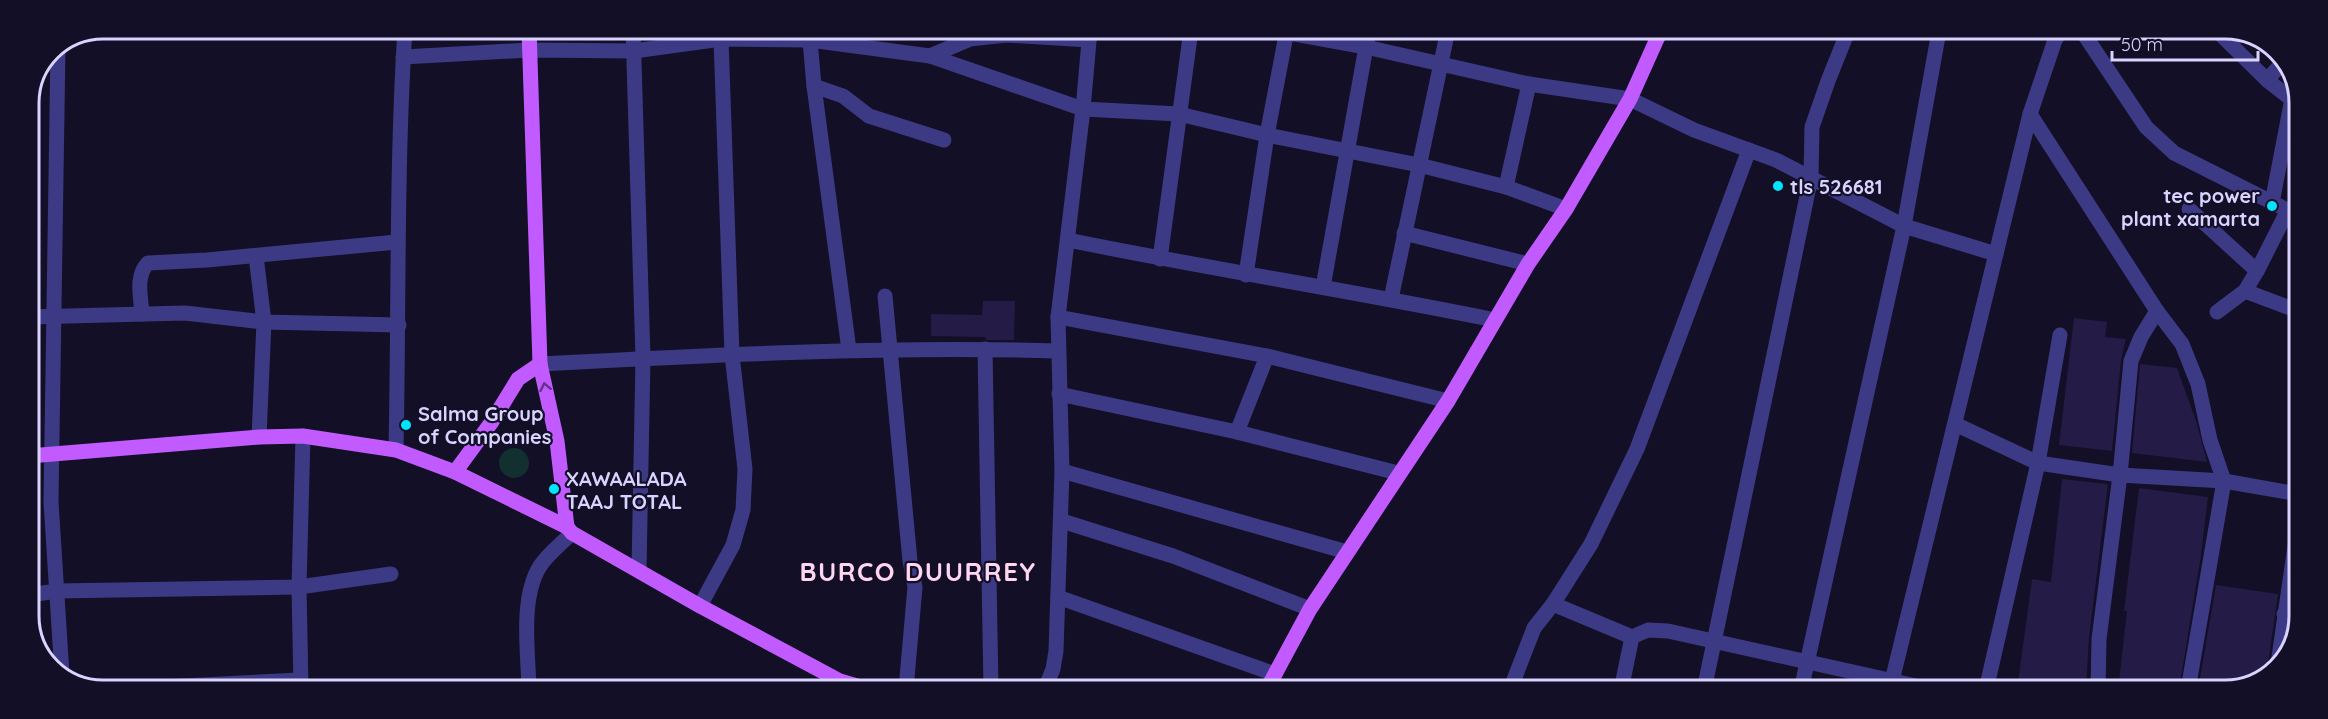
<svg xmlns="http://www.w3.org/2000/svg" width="2328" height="719" font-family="Quicksand,sans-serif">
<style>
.green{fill:#12302f}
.building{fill:#241b47}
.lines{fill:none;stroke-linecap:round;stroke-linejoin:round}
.minor{stroke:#3d3a85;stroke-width:15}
.major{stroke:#c25bff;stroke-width:15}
.oneway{stroke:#623188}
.poi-dot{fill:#00e5ff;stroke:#130f26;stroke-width:2}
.labels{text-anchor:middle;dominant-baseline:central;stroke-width:4.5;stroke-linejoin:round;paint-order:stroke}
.poi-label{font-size:20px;font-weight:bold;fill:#d9d4ff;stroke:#130f26;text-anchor:start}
.district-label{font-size:26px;font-weight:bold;letter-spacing:1.5px;fill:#ffd6f0;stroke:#130f26}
.rim{fill:none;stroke:#d9d4ff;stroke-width:3}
</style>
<rect width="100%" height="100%" fill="#130f26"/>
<circle class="green" cx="514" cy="463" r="15"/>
<g class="building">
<polygon points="983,301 1015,301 1014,340 987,340 985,337 931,336 931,314 982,315"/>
<polygon points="2074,318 2107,322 2105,337 2126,339 2121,360 2112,451 2059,445"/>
<polygon points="2140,364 2177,368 2197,424 2207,462 2132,453"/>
<polygon points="2062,479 2108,484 2089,638 2086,690 2017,690 2032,579 2051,582"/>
<polygon points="2139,488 2208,497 2201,555 2179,690 2118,690 2127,611 2124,611"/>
<polygon points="2216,585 2278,594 2268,663 2273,672 2271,675 2225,690 2198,690"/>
</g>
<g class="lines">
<g class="minor">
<polyline points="633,29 643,358 639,570"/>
<polyline points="1273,30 1366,47 1529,84 1630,99 1694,130 1776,160 1904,226 1996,254"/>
<polyline points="1637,30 1659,36"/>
<polyline points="2082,31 2146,127 2174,153 2299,216"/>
<polyline points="2217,31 2267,80 2299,105"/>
<polyline points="810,40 814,86 843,96 869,116 944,140"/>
<polyline points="58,47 51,502 62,674"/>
<polyline points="930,56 970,39 1006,35 1089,40"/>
<polyline points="403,57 530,50 634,51 721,39 810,40 930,56 1083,109 1179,114 1267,135 1419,165 1506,187 1566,209"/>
<polyline points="2267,80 2284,61"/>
<polyline points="814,86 849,350"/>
<polyline points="2030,114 2157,311 2182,344 2198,384 2210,440 2224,481 2188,690"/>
<polyline points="1506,187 1529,84"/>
<polyline points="2272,203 2292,99"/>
<polyline points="2189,209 2257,271"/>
<polyline points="1404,233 1528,264"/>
<path d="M1068,240C1210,269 1353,291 1495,320"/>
<polyline points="256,256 264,322 259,437"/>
<polyline points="1160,259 1191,30"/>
<polyline points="1246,275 1267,135 1287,30"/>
<polyline points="1323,287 1369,30"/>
<polyline points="2245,291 2298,311"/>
<polyline points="885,296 910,561 915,587 906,689"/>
<polyline points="1391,299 1448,30"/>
<polyline points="2217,312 2245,291 2257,271 2288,210"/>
<path d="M142,314C141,297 135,276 148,263L207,260L397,242"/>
<polyline points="29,317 185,313 264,322 399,325"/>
<polyline points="1058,317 1267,356 1448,401"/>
<polyline points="985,349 991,689"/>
<path d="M540,364C712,355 885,346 1058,351"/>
<polyline points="1059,394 1237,432 1398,473"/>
<polyline points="1955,424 2038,463 2120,475 2224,481 2298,494"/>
<polyline points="1237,432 1267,356"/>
<path d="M396,450C399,310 396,169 405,29"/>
<polyline points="1062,471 1347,552"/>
<polyline points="1062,521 1173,556 1310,609"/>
<polyline points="29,595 57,591 299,587 391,574"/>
<polyline points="1058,597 1275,674"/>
<polyline points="1553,604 1632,637"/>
<polyline points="700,606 733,545 743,510 745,469 732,355 721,39 722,29"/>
<polyline points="2284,614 2297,631"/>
<polyline points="2278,664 2297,532"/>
<polyline points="1892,681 2030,114 2055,40 2061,31"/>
<polyline points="143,688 299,680"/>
<polyline points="301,688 299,587 303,436"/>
<path d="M529,688C528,651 520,598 540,566C548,554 562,543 572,533"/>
<polyline points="1045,689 1053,669 1056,651 1062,471 1058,317 1083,109 1090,30"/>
<polyline points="1510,690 1534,628 1553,604 1591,544 1637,449 1749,150"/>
<polyline points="1621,690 1632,637 1648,630 1668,631 1934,690"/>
<polyline points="1704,690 1811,177 1812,127 1828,81 1848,31"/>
<polyline points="1801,690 1904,226 1939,31"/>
<polyline points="1986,690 2038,463 2060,335"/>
<polyline points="2098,690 2099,639 2120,475 2131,361 2141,337 2157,311"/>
</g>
<g class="major">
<polyline points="529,29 540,364 557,441 567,527"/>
<polyline points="29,456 259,437 303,436 396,450 455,472 567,527 572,533 700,606 840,681 867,689"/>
<polyline points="455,472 491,423 518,379 540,364"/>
<polyline points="1267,689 1310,609 1448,401 1528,264 1566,209 1630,99 1661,30"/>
</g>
</g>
<defs><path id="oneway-chevron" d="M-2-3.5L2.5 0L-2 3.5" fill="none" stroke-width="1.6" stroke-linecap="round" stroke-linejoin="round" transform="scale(1.5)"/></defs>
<use class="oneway" href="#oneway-chevron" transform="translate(545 387) rotate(-102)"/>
<g class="poi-dot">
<circle cx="1778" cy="186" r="6"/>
<circle cx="2272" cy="206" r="6"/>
<circle cx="406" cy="425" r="6"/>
<circle cx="554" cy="489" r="6"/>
</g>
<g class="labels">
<g class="poi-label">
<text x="1790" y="186">tls 526681</text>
<text x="2260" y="195" text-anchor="end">tec power<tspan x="2260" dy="23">plant xamarta</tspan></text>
<text x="418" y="413">Salma Group<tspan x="418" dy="23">of Companies</tspan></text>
<text x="566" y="478">XAWAALADA<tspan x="566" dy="23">TAAJ TOTAL</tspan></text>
</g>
<g class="district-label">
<text x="918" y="571">BURCO DUURREY</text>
</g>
</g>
<path d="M0 0H2328V719H0ZM103 39H2225A64 64 0 0 1 2289 103V616A64 64 0 0 1 2225 680H103A64 64 0 0 1 39 616V103A64 64 0 0 1 103 39Z" fill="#130f26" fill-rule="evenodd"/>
<path class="rim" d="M103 39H2225A64 64 0 0 1 2289 103V616A64 64 0 0 1 2225 680H103A64 64 0 0 1 39 616V103A64 64 0 0 1 103 39Z"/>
<path d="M2112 51v9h146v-9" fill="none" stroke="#d9d4ff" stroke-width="3"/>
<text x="2121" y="51" font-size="18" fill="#d9d4ff" stroke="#130f26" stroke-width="4.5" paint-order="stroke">50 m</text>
</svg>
